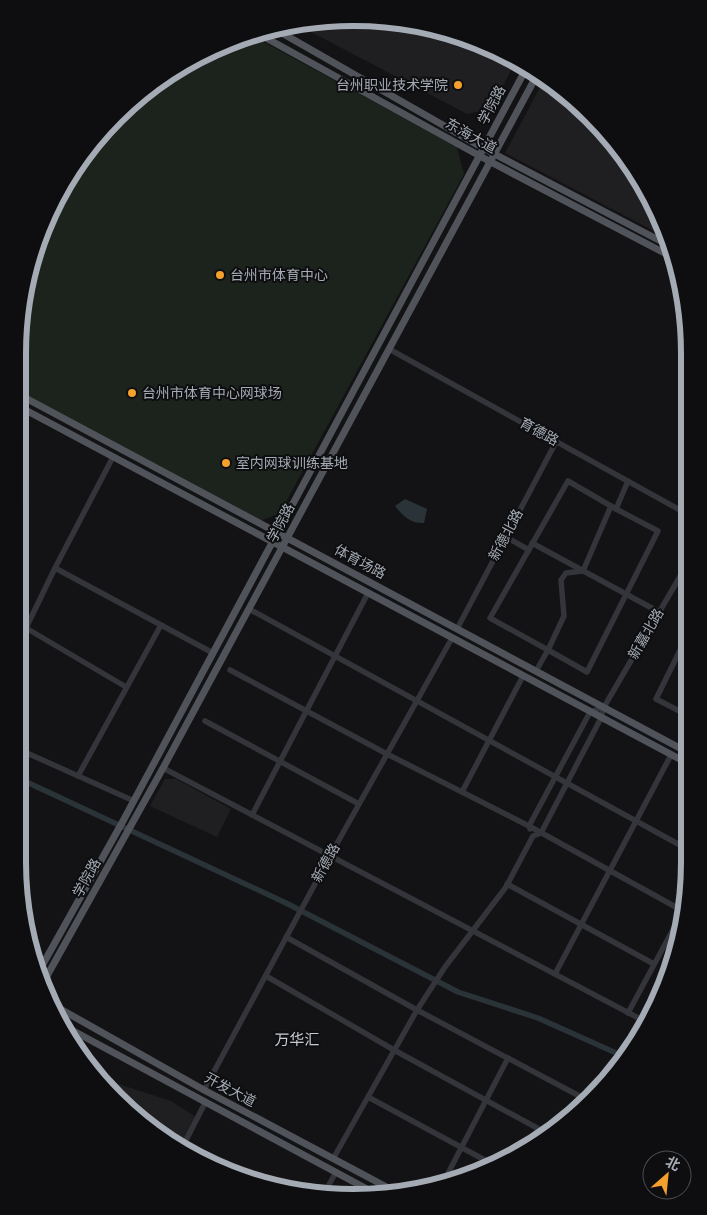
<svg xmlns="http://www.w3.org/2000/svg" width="707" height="1215" font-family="Signika,'Noto Sans SC',sans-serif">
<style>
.built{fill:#1f1f22}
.green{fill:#1b231c}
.water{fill:#293338}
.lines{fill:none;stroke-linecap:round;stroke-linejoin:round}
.canal{stroke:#293338;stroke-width:5.5}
.minor{stroke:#34353a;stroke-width:5.5}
.major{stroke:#505359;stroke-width:7}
.poi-dot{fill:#f3a02d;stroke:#0e0e10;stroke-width:2}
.labels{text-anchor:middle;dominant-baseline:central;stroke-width:4;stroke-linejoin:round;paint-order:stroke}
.poi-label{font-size:14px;fill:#a4abb5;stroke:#0e0e10;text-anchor:start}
.street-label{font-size:14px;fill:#a4abb5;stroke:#0e0e10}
.neighbourhood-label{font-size:15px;fill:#c5cad1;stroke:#0e0e10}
.rim{fill:none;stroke:#a4abb5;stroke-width:6}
</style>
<rect width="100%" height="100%" fill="#131315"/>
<g class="built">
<polygon points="353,18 419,24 482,43 516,61 491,109 467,114 294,23"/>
<polygon points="545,78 591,116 644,185 669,239 505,153"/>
<polygon points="165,779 176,779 231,809 217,837 150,806"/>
<polygon points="100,1078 171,1101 196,1117 180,1147 167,1141"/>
</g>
<polygon class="green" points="251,35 457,147 464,174 280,513 253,524 18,395 18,331 35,246 74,167 116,116 167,74 225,43"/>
<path class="water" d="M405,499L427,509L424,523C411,524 403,516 395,506Z"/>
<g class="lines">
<polyline class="canal" points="18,778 286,903 458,992 538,1018 625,1057"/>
<g class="minor">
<polyline points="389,349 689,515"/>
<polyline points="113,457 55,568 213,653"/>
<polyline points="611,506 583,571 566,573 561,580 564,616 548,650 587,672 658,531 616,509"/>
<polyline points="506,537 529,550"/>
<polyline points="532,543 659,612"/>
<polyline points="249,609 689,850"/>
<polyline points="26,628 126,687"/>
<polyline points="457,629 556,442"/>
<polyline points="18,630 26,628 55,568"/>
<polyline points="689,632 656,699 689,716"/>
<polyline points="230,670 387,754 529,826 683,911"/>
<polyline points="536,671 548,650 490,618 568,481 616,509 628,481"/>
<polyline points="205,721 359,804"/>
<polyline points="18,749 134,801"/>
<polyline points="163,768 646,1022"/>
<polyline points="78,776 161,625"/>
<polyline points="462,792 523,676"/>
<polyline points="252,815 368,593"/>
<polyline points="530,829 529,826 590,712 604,707"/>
<polyline points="507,884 654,964"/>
<polyline points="286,937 417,1010 585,1099"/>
<polyline points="555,974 671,755"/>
<polyline points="266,976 394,1050 548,1134"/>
<polyline points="628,1013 684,909"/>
<polyline points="204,1090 330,856 452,638"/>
<polyline points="368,1097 494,1165"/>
<polyline points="574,1111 582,1097"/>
<polyline points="182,1148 205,1103"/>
<polyline points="333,1159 417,1010 445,967 506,887 533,836 541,833 601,718 604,707 689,561"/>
<polyline points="444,1181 508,1058"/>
<polyline points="325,1192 336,1172"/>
</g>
<g class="major">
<polyline points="273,28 483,148 672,247"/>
<polyline points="257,33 489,161 674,258"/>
<polyline points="18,394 689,753"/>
<polyline points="18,406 689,764"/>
<polyline points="38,973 123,821 527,67"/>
<polyline points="43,983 163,768 538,73"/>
<polyline points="55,1006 204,1090 396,1192"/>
<polyline points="66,1027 380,1196"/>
</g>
</g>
<g class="poi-dot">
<circle cx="458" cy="85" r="5"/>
<circle cx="220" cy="275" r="5"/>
<circle cx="132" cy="393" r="5"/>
<circle cx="226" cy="463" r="5"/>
</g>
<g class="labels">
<g class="poi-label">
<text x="448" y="85" text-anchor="end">台州职业技术学院</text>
<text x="230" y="275">台州市体育中心</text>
<text x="142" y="393">台州市体育中心网球场</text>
<text x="236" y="463">室内网球训练基地</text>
</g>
<g class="street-label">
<text transform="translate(492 105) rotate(-62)">学院路</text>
<text transform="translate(471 136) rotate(29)">东海大道</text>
<text transform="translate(539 432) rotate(29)">育德路</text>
<text transform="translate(281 523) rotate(-62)">学院路</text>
<text transform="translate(506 535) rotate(-62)">新德北路</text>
<text transform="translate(360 562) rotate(28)">体育场路</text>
<text transform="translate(646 634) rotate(-60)">新嘉北路</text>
<text transform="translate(326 863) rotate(-61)">新德路</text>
<text transform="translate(87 878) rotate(-61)">学院路</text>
<text transform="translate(230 1090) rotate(28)">开发大道</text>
</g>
<g class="neighbourhood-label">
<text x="297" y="1040">万华汇</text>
</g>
</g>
<path d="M0 0H707V1215H0ZM353 26H354A327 327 0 0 1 681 353V862A327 327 0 0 1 354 1189H353A327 327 0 0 1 26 862V353A327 327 0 0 1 353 26Z" fill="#0e0e10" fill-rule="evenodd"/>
<path class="rim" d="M353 26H354A327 327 0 0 1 681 353V862A327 327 0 0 1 354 1189H353A327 327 0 0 1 26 862V353A327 327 0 0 1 353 26Z"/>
<g transform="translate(667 1175) rotate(27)"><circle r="24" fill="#0e0e10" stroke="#4a4d52"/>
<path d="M0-4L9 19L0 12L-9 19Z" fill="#f3a02d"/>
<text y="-8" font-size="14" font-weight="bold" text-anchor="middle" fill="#a4abb5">北</text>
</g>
</svg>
